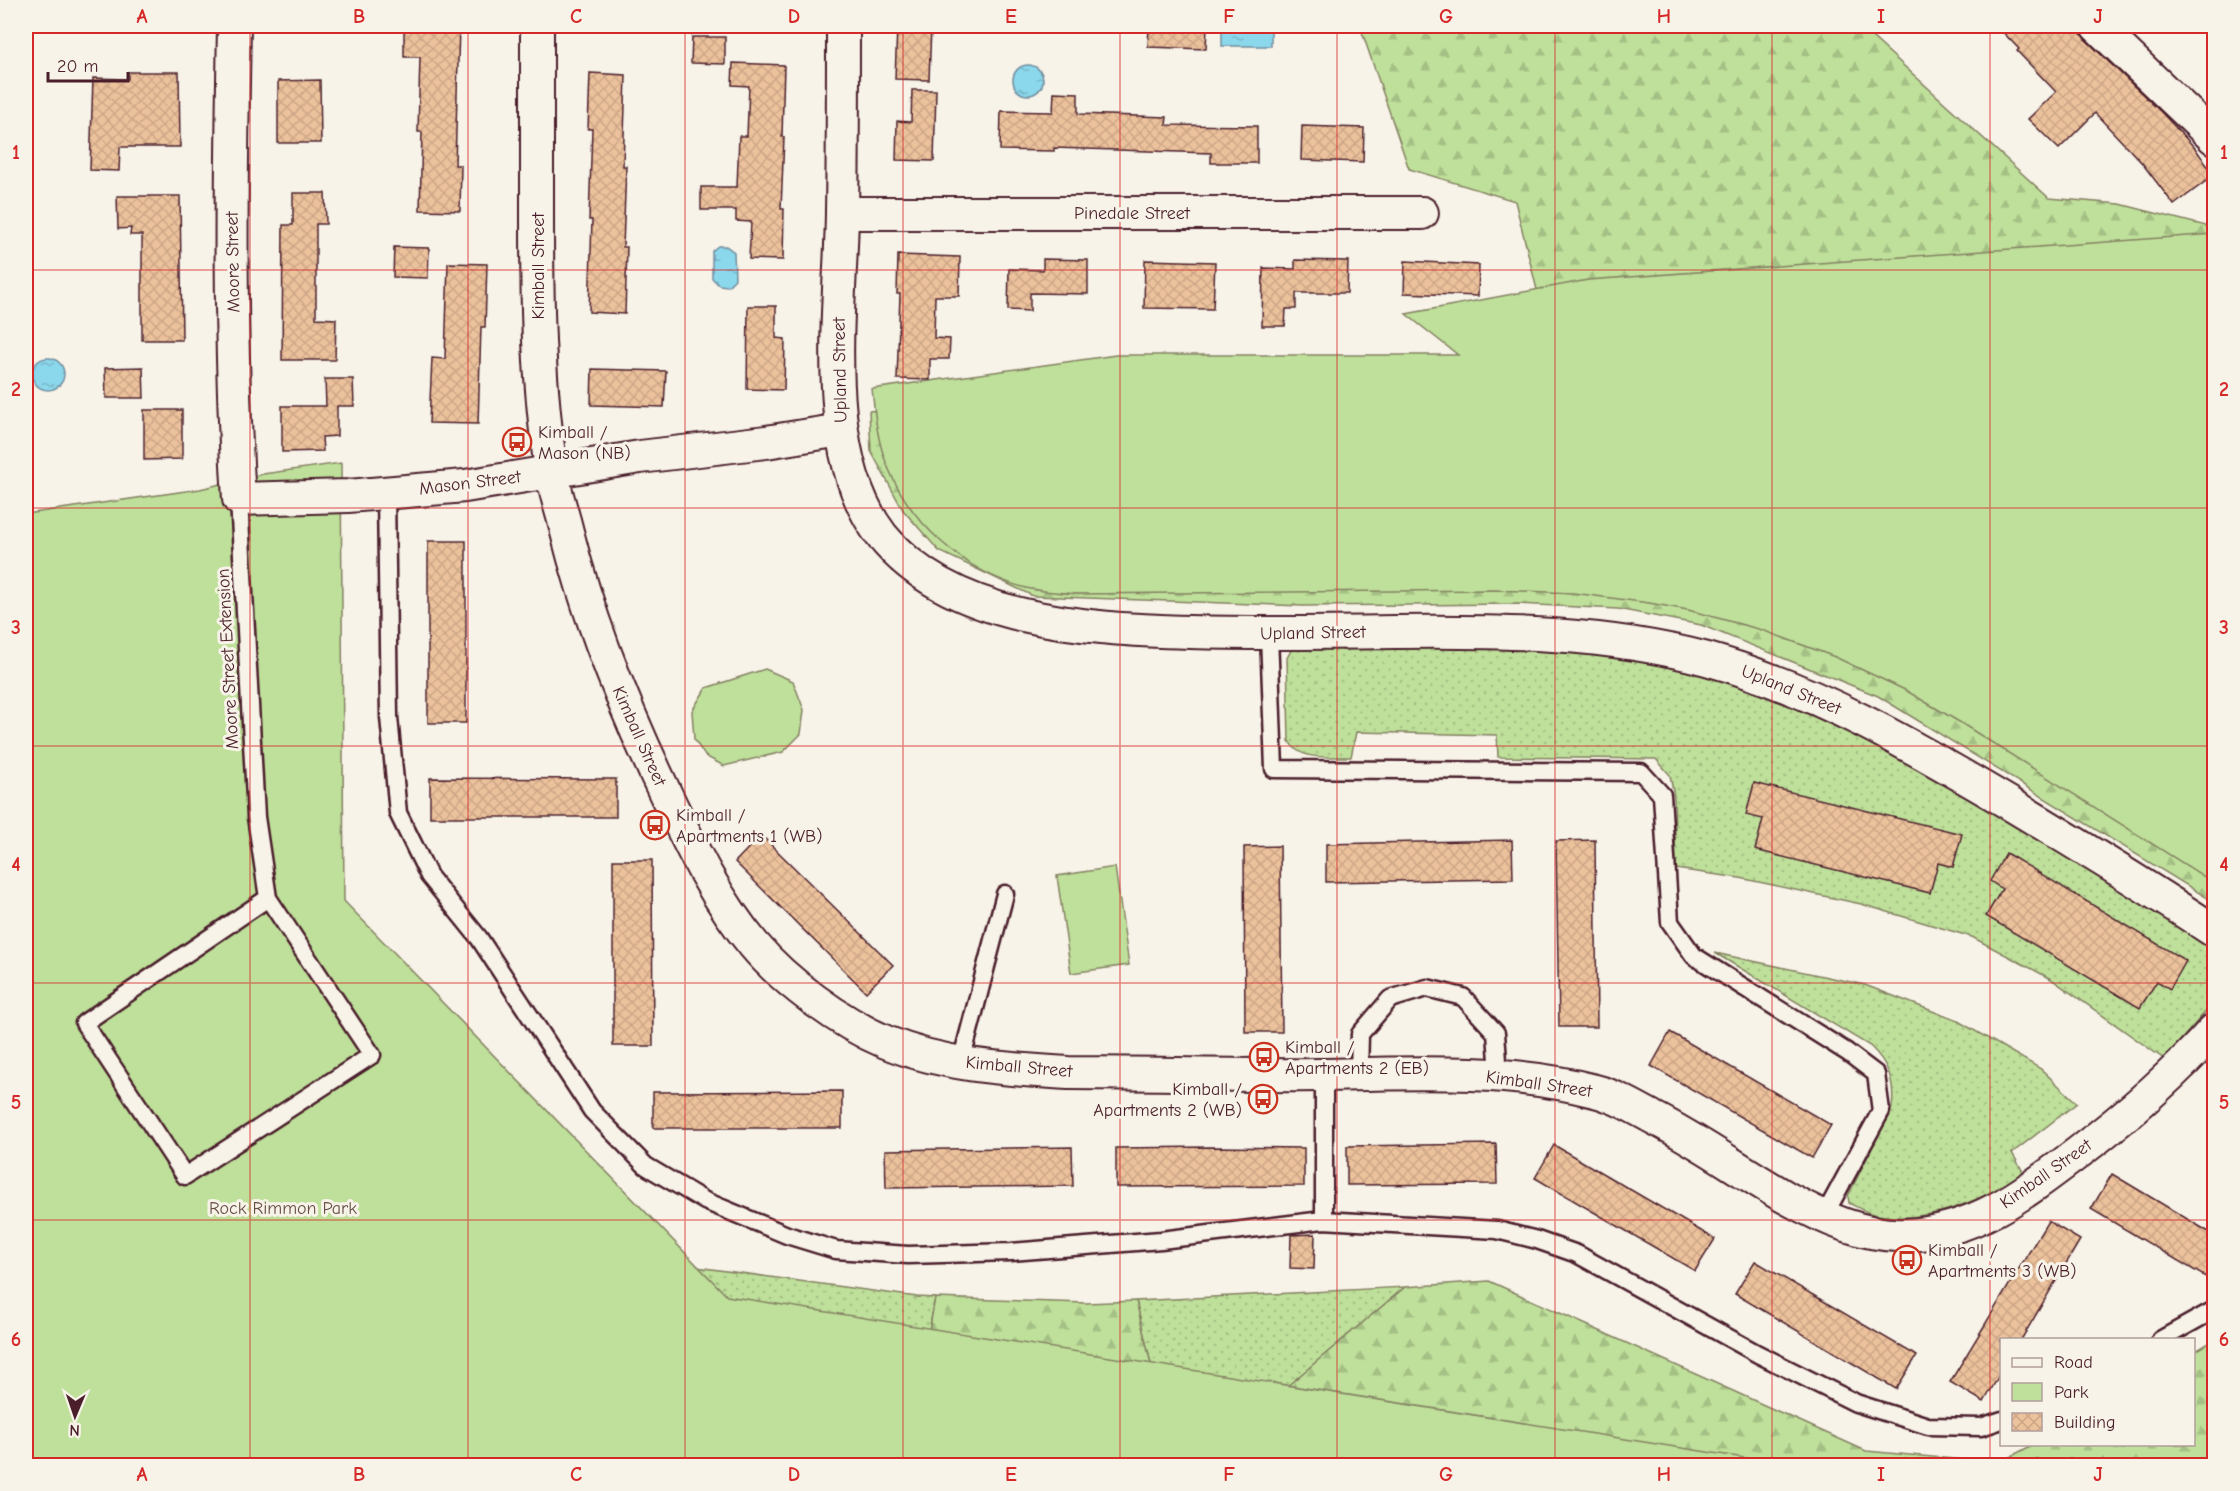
<svg xmlns="http://www.w3.org/2000/svg" width="2240" height="1491" font-family="'Comic Neue',sans-serif">
<style>
.grass{fill:url(#grass-dots);stroke:#848062;stroke-width:1.5}
.forest{fill:url(#forest-firs);stroke:#848062;stroke-width:1.5}
.park{fill:#bee09a;stroke:#848062;stroke-width:1.5}
.water{fill:url(#water-ripples);stroke:#718d9e;stroke-width:1.5}
.building{fill:url(#building-cross-hatch);stroke:#4a1f2b;stroke-width:1.5}
.lines{fill:none;stroke-linecap:round;stroke-linejoin:round}
.lane-casing{stroke:#4a1f2b;stroke-width:21}
.street-casing{stroke:#4a1f2b;stroke-width:36}
.lane{stroke:#f7f3e8;stroke-width:16}
.street{stroke:#f7f3e8;stroke-width:32}
.grid{fill:none;stroke:#d62828;stroke-width:1.5;stroke-opacity:0.55}
.labels{text-anchor:middle;dominant-baseline:central;stroke-width:6;stroke-linejoin:round;paint-order:stroke}
.street-label{font-size:18px;fill:#4a1f2b;stroke:#f7f3e8}
.poi-label{font-size:18px;fill:#4a1f2b;stroke:#f7f3e8;text-anchor:start}
.park-label{font-size:18px;fill:#674f47;stroke:#f7f3e8}
.neatline{fill:none;stroke:#d62828;stroke-width:2}
.grid-label{font-size:20px;text-anchor:middle;font-weight:bold;fill:#d62828}
</style>
<defs>
<pattern id="grass-dots" width="8" height="8" patternUnits="userSpaceOnUse" patternTransform="scale(1.5)"><rect width="8" height="8" fill="#bee09a"/><path d="M2 2h.1M6 6h.1" fill="none" stroke="#a5c085" stroke-width="1.8" stroke-linecap="round"/></pattern>
<pattern id="forest-firs" width="22" height="20" patternUnits="userSpaceOnUse" patternTransform="scale(1.5)"><rect width="22" height="20" fill="#bee09a"/><path d="M5 1l3.5 6h-7zM16 11l3.5 6h-7z" fill="#a5c085"/></pattern>
<pattern id="water-ripples" width="26" height="14" patternUnits="userSpaceOnUse" patternTransform="scale(1.5)"><rect width="26" height="14" fill="#8bd7eb"/><path d="M2 4q2-2 4 0t4 0M15 11q2-2 4 0t4 0" fill="none" stroke="#79b8ca"/></pattern>
<pattern id="building-cross-hatch" width="8" height="8" patternUnits="userSpaceOnUse" patternTransform="scale(1.5)"><rect width="8" height="8" fill="#ecc29c"/><path d="M0 0l8 8M0 8l8-8" fill="none" stroke="#cca687"/></pattern>
</defs>
<rect width="100%" height="100%" fill="#f7f3e8"/>
<filter id="ink" filterUnits="userSpaceOnUse"><feTurbulence type="fractalNoise" baseFrequency=".0167" numOctaves="2"/><feDisplacementMap in="SourceGraphic" scale="12" xChannelSelector="R" yChannelSelector="G"/><feConvolveMatrix kernelMatrix="1 2 1 2 8 2 1 2 1" color-interpolation-filters="sRGB"/></filter>
<g filter="url(#ink)">
<g class="grass">
<path d="M1513,643L1679,662L1877,736L2214,939V1002L2164,1059L2051,979L1972,937L1861,904L1740,878L1676,869L1674,796L1670,775L1656,759L1498,757L1497,735L1356,732L1351,757C1330,756 1300,762 1289,741L1287,658L1293,647Z"/>
<path d="M1715,953L1865,985L1958,1021L2041,1069L2077,1103L2012,1153L2025,1175C1980,1200 1922,1228 1870,1213C1862,1210 1855,1206 1849,1203L1848,1196L1892,1108C1895,1082 1889,1064 1870,1046Z"/>
<polygon points="682,1265 917,1297 935,1298 917,1399 866,1465"/>
<polygon points="1405,1287 1240,1426 1165,1423 1136,1301"/>
</g>
<g class="forest">
<polygon points="1360,26 1860,26 2049,198 2120,204 2214,228 2214,902 1878,696 1701,625 1618,609 1516,604 1303,606 1033,596 939,551 903,510 871,451 869,411 944,406 1482,354 1541,306 1515,201 1409,169"/>
<polygon points="1489,1281 1866,1451 1999,1463 2032,1445 2194,1444 2194,1352 2214,1340 2214,1465 866,1466 917,1399 935,1298 1086,1303 1136,1301 1165,1423 1240,1426 1405,1287"/>
</g>
<g class="park">
<path d="M2214,234V883L1961,723L1905,690L1835,657L1762,630L1688,610L1649,603L1573,593L1495,590L1080,594C1062,593 1044,592 1026,588C964,572 910,523 887,465C877,440 875,415 872,389L1116,355H1458L1406,314L1588,280Z"/>
<polygon points="341,463 344,901 727,1296 1788,1465 26,1465 26,514 200,489 263,474"/>
<polygon points="765,669 793,681 804,710 801,734 783,752 724,766 705,756 694,739 692,711 706,688"/>
<polygon points="1115,867 1129,965 1071,973 1057,876"/>
</g>
<g class="water">
<rect x="1222" y="26" width="49" height="20"/>
<circle cx="1028" cy="80" r="15"/>
<polygon points="718,246 726,246 734,252 735,279 728,286 719,285 712,278 712,251"/>
<circle cx="48" cy="374" r="16"/>
</g>
<g class="building">
<polygon points="404,26 459,26 455,165 461,165 460,211 420,210 422,132 418,132 420,57 404,57"/>
<polygon points="897,26 931,26 929,80 895,79"/>
<polygon points="1149,26 1207,26 1206,49 1148,47"/>
<polygon points="1997,26 2076,26 2085,39 2161,112 2195,148 2214,175 2174,205 2142,163 2095,113 2059,149 2028,119 2056,92 2017,51 2019,49"/>
<polygon points="692,37 725,37 725,64 691,63"/>
<polygon points="733,63 784,65 782,137 784,137 781,209 784,209 783,260 749,259 751,222 736,221 736,210 701,210 701,187 737,187 739,136 747,136 749,86 732,85"/>
<polygon points="128,72 179,72 180,147 120,147 119,171 90,170 93,78 128,79"/>
<polygon points="590,73 626,75 623,166 626,166 623,247 627,247 625,314 589,312 592,220 589,220 592,129 588,129"/>
<polygon points="320,80 321,143 278,143 278,81"/>
<polygon points="912,90 936,90 934,161 896,160 897,121 911,122"/>
<polygon points="1054,92 1078,93 1078,114 1167,117 1166,125 1257,126 1257,163 1211,163 1211,153 1054,148 1054,151 1000,150 1001,111 1053,112"/>
<polygon points="1302,126 1364,128 1363,162 1301,160"/>
<polygon points="293,193 325,193 326,224 316,224 316,318 336,319 335,360 282,360 283,225 293,225"/>
<polygon points="117,196 180,196 182,340 142,340 142,235 130,235 131,228 118,229"/>
<polygon points="394,247 429,248 428,278 393,277"/>
<polygon points="898,255 960,257 959,296 935,296 934,338 950,339 949,359 930,359 930,380 897,379 900,294 897,294"/>
<polygon points="1043,259 1088,260 1088,294 1030,293 1030,311 1008,310 1009,269 1043,270"/>
<polygon points="1145,260 1215,262 1213,309 1144,308"/>
<polygon points="1295,260 1348,261 1347,293 1296,293 1296,309 1286,309 1285,326 1262,326 1263,268 1295,269"/>
<polygon points="1405,261 1479,265 1478,296 1404,293"/>
<polygon points="448,263 487,264 485,327 481,327 478,424 429,423 432,358 445,359"/>
<polygon points="748,306 776,306 776,338 785,339 784,390 747,389"/>
<polygon points="143,367 144,398 106,398 105,368"/>
<polygon points="592,369 666,371 664,407 591,405"/>
<polygon points="325,379 353,379 354,406 337,406 337,436 322,437 323,451 282,452 282,406 326,406"/>
<polygon points="144,410 182,410 182,459 144,460"/>
<rect x="428" y="541" width="38" height="182"/>
<polygon points="430,778 616,779 616,817 430,817"/>
<polygon points="1754,783 1962,834 1953,867 1938,863 1930,893 1755,850 1763,819 1746,815"/>
<polygon points="761,835 893,965 866,992 735,862"/>
<polygon points="1512,840 1513,879 1326,882 1326,844"/>
<polygon points="1595,840 1597,1027 1559,1027 1556,841"/>
<polygon points="1280,846 1282,1032 1245,1032 1244,847"/>
<polygon points="2006,853 2186,961 2170,989 2157,981 2140,1008 1986,916 2002,889 1990,881"/>
<polygon points="613,860 652,860 653,1046 613,1046"/>
<polygon points="1670,1032 1831,1125 1812,1158 1651,1066"/>
<polygon points="842,1091 842,1128 653,1128 653,1092"/>
<polygon points="1496,1144 1497,1184 1347,1185 1347,1146"/>
<polygon points="1554,1145 1715,1239 1695,1271 1535,1178"/>
<polygon points="1072,1147 1073,1186 886,1188 885,1150"/>
<polygon points="1211,1147 1304,1148 1304,1186 1116,1187 1116,1148"/>
<polygon points="2112,1174 2214,1235 2214,1282 2091,1209"/>
<polygon points="2048,1221 2080,1240 2021,1340 2001,1340 2001,1372 1984,1402 1950,1382"/>
<polygon points="1315,1234 1314,1269 1290,1268 1291,1235"/>
<polygon points="1755,1261 1917,1356 1896,1389 1735,1294"/>
</g>
<g class="lines">
<g class="lane-casing">
<g id="lane">
<polyline points="386,493 389,717 398,813 429,876 479,938 592,1111 646,1166 705,1201 787,1235 836,1250 908,1255 1011,1252 1161,1240 1323,1220 1497,1230 1537,1240 1577,1254 1758,1354 1856,1403 1928,1426 1981,1427 2002,1420"/>
<polyline points="239,499 256,817 268,898 372,1055 185,1176 84,1023 268,898"/>
<polyline points="1269,635 1274,769 1641,772 1662,795 1670,922 1694,956 1847,1052 1876,1074 1881,1111 1824,1216"/>
<polyline points="961,1062 1005,894"/>
<polyline points="1359,1074 1360,1034 1390,999 1427,988 1463,997 1496,1033 1499,1075"/>
<polyline points="1324,1075 1324,1220"/>
<polyline points="2160,1340 2214,1310"/>
</g>
</g>
<g class="street-casing">
<g id="street">
<path d="M234,26C231,183 229,341 239,499L348,496L465,486L640,457L766,442L841,430"/>
<path d="M537,26C537,89 537,153 537,217C537,301 538,385 551,468C554,489 562,511 567,532C590,624 626,712 667,797C692,849 717,901 754,945C785,982 841,1023 886,1042C944,1066 1006,1069 1068,1073C1152,1073 1236,1076 1320,1075C1410,1073 1507,1068 1595,1091C1615,1096 1634,1107 1652,1117C1699,1141 1742,1172 1787,1198C1823,1218 1865,1237 1906,1235C1976,1232 2026,1192 2079,1152C2128,1115 2173,1076 2214,1030"/>
<path d="M843,26C843,88 843,150 842,212C841,310 818,453 882,536C951,622 1089,629 1190,632C1259,634 1327,633 1396,632C1500,631 1606,632 1707,659C1815,689 1911,745 2007,802C2077,844 2146,886 2214,931"/>
<polyline points="2097,26 2214,138"/>
<polyline points="842,213 1422,213"/>
</g>
</g>
<use href="#lane" class="lane"/>
<use href="#street" class="street"/>
</g>
</g>
<path class="grid" d="M250,26V1466M468,26V1466M685,26V1466M903,26V1466M1120,26V1466M1337,26V1466M1555,26V1466M1772,26V1466M1990,26V1466M26,270H2214M26,508H2214M26,746H2214M26,983H2214M26,1220H2214"/>
<defs>
<g id="bus-ring" transform="scale(1.5)"><circle r="9.5" fill="#f7f3e8" stroke="#c8321e" stroke-width="1.5"/><path d="M-5-6H5V4H4V6H2V4H-2V6H-4V4H-5ZM-3.5-4V0h7V-4ZM-3.5 1.2v1.5H-2V1.2ZM2 1.2v1.5H3.5V1.2Z" fill="#c8321e"/></g>
</defs>
<g fill-rule="evenodd">
<use href="#bus-ring" x="517" y="442"/>
<use href="#bus-ring" x="655" y="825"/>
<use href="#bus-ring" x="1264" y="1057"/>
<use href="#bus-ring" x="1263" y="1099"/>
<use href="#bus-ring" x="1907" y="1260"/>
</g>
<g class="labels">
<g class="street-label">
<text x="1132" y="213">Pinedale Street</text>
<text transform="translate(233 262) rotate(-91)">Moore Street</text>
<text transform="translate(538 266) rotate(-90)">Kimball Street</text>
<text transform="translate(840 370) rotate(-91)">Upland Street</text>
<text transform="translate(470 483) rotate(-7)">Mason Street</text>
<text transform="translate(1313 633) rotate(-1)">Upland Street</text>
<text transform="translate(228 659) rotate(-93)">Moore Street Extension</text>
<text transform="translate(1791 690) rotate(22)">Upland Street</text>
<text transform="translate(639 736) rotate(66)">Kimball Street</text>
<text transform="translate(1019 1067) rotate(5)">Kimball Street</text>
<text transform="translate(1539 1084) rotate(8)">Kimball Street</text>
<text transform="translate(2046 1174) rotate(-35)">Kimball Street</text>
</g>
<g class="poi-label">
<text x="538" y="432">Kimball /<tspan x="538" dy="21">Mason (NB)</tspan></text>
<text x="676" y="815">Kimball /<tspan x="676" dy="21">Apartments 1 (WB)</tspan></text>
<text x="1285" y="1047">Kimball /<tspan x="1285" dy="21">Apartments 2 (EB)</tspan></text>
<text x="1242" y="1089" text-anchor="end">Kimball /<tspan x="1242" dy="21">Apartments 2 (WB)</tspan></text>
<text x="1928" y="1250">Kimball /<tspan x="1928" dy="21">Apartments 3 (WB)</tspan></text>
</g>
<g class="park-label">
<text x="283" y="1208">Rock Rimmon Park</text>
</g>
</g>
<rect width="2240" height="1491" fill="none" stroke="#f7f3e8" stroke-width="66"/>
<rect x="2000" y="1338" width="195" height="108" fill="#f7f3e8" stroke="#b29e9c" stroke-width="1.5"/>
<rect x="2012" y="1358" width="30" height="9" fill="#f7f3e8" stroke="#b29e9c" stroke-width="1.5"/>
<text x="2054" y="1368" font-size="18" fill="#4a1f2b">Road</text>
<rect x="2012" y="1383" width="30" height="18" fill="#bee09a" stroke="#b29e9c" stroke-width="1.5"/>
<text x="2054" y="1398" font-size="18" fill="#4a1f2b">Park</text>
<rect x="2012" y="1413" width="30" height="18" fill="url(#building-cross-hatch)" stroke="#b29e9c" stroke-width="1.5"/>
<text x="2054" y="1428" font-size="18" fill="#4a1f2b">Building</text>
<g transform="translate(75 1416) rotate(182)" stroke="#f7f3e8" stroke-width="4.5" paint-order="stroke">
<path d="M0-4.5L10 22L0 15L-10 22Z" fill="#4a1f2b"/>
<text y="-9" font-size="16" font-weight="bold" text-anchor="middle" fill="#4a1f2b">N</text>
</g>
<path d="M48 72v9h80v-9" fill="none" stroke="#4a1f2b" stroke-width="3"/>
<text x="57" y="72" font-size="18" fill="#4a1f2b" stroke="#f7f3e8" stroke-width="4.5" paint-order="stroke">20 m</text>
<rect x="33" y="33" width="2174" height="1425" class="neatline"/>
<g class="grid-label">
<text x="142" y="23">A</text>
<text x="359" y="23">B</text>
<text x="576" y="23">C</text>
<text x="794" y="23">D</text>
<text x="1011" y="23">E</text>
<text x="1229" y="23">F</text>
<text x="1446" y="23">G</text>
<text x="1664" y="23">H</text>
<text x="1881" y="23">I</text>
<text x="2098" y="23">J</text>
<text x="16" y="159">1</text>
<text x="2224" y="159">1</text>
<text x="16" y="396">2</text>
<text x="2224" y="396">2</text>
<text x="16" y="634">3</text>
<text x="2224" y="634">3</text>
<text x="16" y="871">4</text>
<text x="2224" y="871">4</text>
<text x="16" y="1109">5</text>
<text x="2224" y="1109">5</text>
<text x="16" y="1346">6</text>
<text x="2224" y="1346">6</text>
<text x="142" y="1481">A</text>
<text x="359" y="1481">B</text>
<text x="576" y="1481">C</text>
<text x="794" y="1481">D</text>
<text x="1011" y="1481">E</text>
<text x="1229" y="1481">F</text>
<text x="1446" y="1481">G</text>
<text x="1664" y="1481">H</text>
<text x="1881" y="1481">I</text>
<text x="2098" y="1481">J</text>
</g>
</svg>
